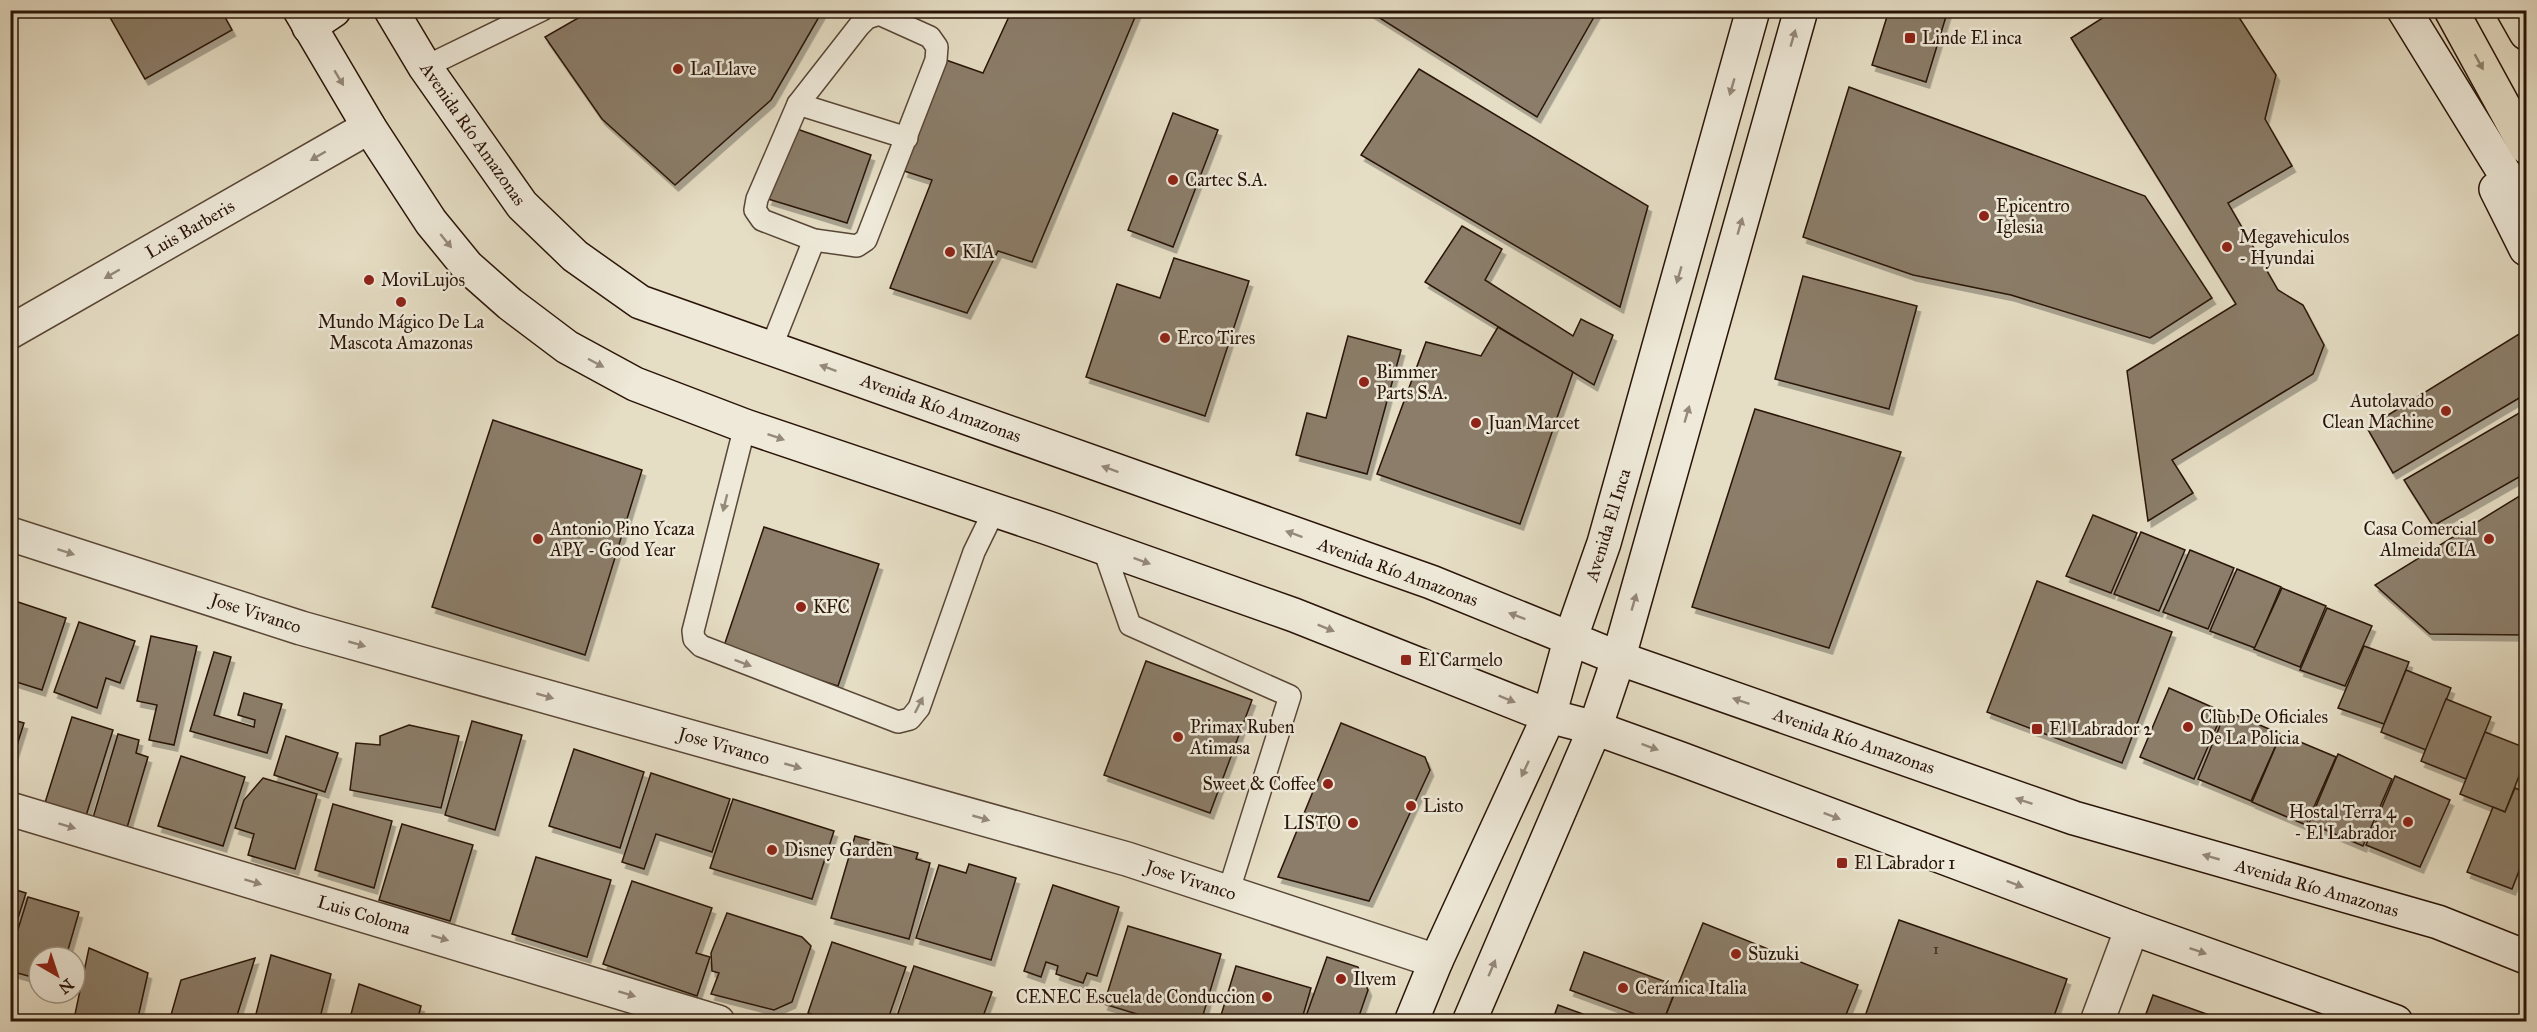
<svg xmlns="http://www.w3.org/2000/svg" width="2537" height="1032" font-family="'IM FELL Great Primer',serif">
<style>
.building{fill:#8b7d69;stroke:#291407;stroke-width:1.5;filter:url(#shadow)}
.lines{fill:none;stroke-linecap:round;stroke-linejoin:round}
.service-casing{stroke:#584636;stroke-width:24}
.minor-casing{stroke:#584636;stroke-width:36}
.secondary-casing{stroke:#291407;stroke-width:36}
.primary-casing{stroke:#291407;stroke-width:36}
.service{stroke:#eee9d9;stroke-width:21}
.minor{stroke:#eee9d9;stroke-width:33}
.secondary{stroke:#eee9d9;stroke-width:33}
.primary{stroke:#e5ddc4;stroke-width:33}
.oneway{fill:#95897a}
.oneway2{fill:#90836f}
.poi-dot{fill:#8f2418;stroke:#eee9d9;stroke-width:2}
.labels{text-anchor:middle;dominant-baseline:central;stroke-width:5;stroke-linejoin:round;paint-order:stroke}
.number-label{font-size:15px;fill:#422e20}
.poi-label{font-size:18px;fill:#291407;stroke:#eee9d9;text-anchor:start}
.street-label{font-size:18px;fill:#291407;stroke:#eee9d9}
</style>
<defs>
<filter id="shadow"><feDropShadow dx="3.5" dy="6" stdDeviation="0" flood-color="#0004"/></filter>
</defs>
<rect width="100%" height="100%" fill="#e5ddc4"/>
<filter id="stains"><feTurbulence type="fractalNoise" baseFrequency=".00333" numOctaves="4"/><feColorMatrix values="0 0 0 0 .2 0 0 0 0 .09 0 0 0 0 .02 0 0 0 .5 -.17"/></filter>
<radialGradient id="worn" r=".72"><stop offset=".6" stop-color="#630" stop-opacity="0"/><stop offset="1" stop-color="#630" stop-opacity=".3"/></radialGradient>
<g class="building">
<polygon points="110,10 221,10 232,30 145,79 107,12"/>
<polygon points="592,10 823,10 771,100 675,185 602,119 545,37"/>
<polygon points="1012,10 1138,10 1032,262 998,251 967,313 890,288 932,180 904,171 946,60 983,73"/>
<polygon points="1367,10 1598,10 1537,117"/>
<polygon points="1889,10 1948,10 1926,82 1872,65"/>
<polygon points="2115,10 2235,11 2276,75 2265,119 2292,166 2228,203 2278,290 2303,305 2324,345 2313,374 2172,460 2193,493 2148,521 2127,371 2236,304 2071,38"/>
<polygon points="1419,69 1648,206 1620,307 1361,155"/>
<polygon points="1849,87 2145,196 2212,298 2150,338 2011,295 1913,275 1803,237"/>
<polygon points="1173,113 1218,130 1173,247 1128,230"/>
<polygon points="797,129 871,155 847,223 768,199"/>
<polygon points="1462,226 1502,249 1485,280 1573,336 1581,319 1613,335 1594,385 1425,282"/>
<polygon points="1174,258 1249,281 1205,416 1086,377 1117,284 1160,298"/>
<polygon points="1803,276 1917,306 1889,409 1775,379"/>
<polygon points="1498,327 1573,372 1520,524 1377,474 1426,342 1481,356"/>
<polygon points="2519,334 2526,347 2526,394 2393,473 2367,428"/>
<polygon points="1348,336 1401,350 1367,474 1296,455 1307,413 1326,418"/>
<polygon points="1755,409 1901,452 1829,648 1692,607"/>
<polygon points="2526,409 2526,473 2433,526 2404,480"/>
<polygon points="493,420 642,470 585,655 432,607"/>
<polygon points="2526,492 2526,635 2430,634 2375,585"/>
<polygon points="2093,515 2137,533 2111,593 2066,576"/>
<polygon points="764,527 879,564 838,686 723,649"/>
<polygon points="2141,532 2185,550 2159,611 2114,594"/>
<polygon points="2190,550 2234,568 2208,629 2163,612"/>
<polygon points="2237,569 2281,587 2255,648 2210,631"/>
<polygon points="2037,581 2172,632 2122,763 1987,712"/>
<polygon points="2282,588 2326,606 2300,667 2254,649"/>
<polygon points="18,602 66,618 42,690 10,680 10,624"/>
<polygon points="2327,608 2372,626 2345,686 2300,670"/>
<polygon points="79,622 135,641 120,683 106,678 97,708 54,692"/>
<polygon points="151,636 197,646 174,745 149,740 157,705 137,701"/>
<polygon points="2364,646 2409,662 2384,724 2338,708"/>
<polygon points="214,652 231,657 214,715 254,727 255,720 238,715 244,693 282,704 267,753 190,731"/>
<polygon points="1146,661 1252,700 1210,813 1104,775"/>
<polygon points="2406,670 2451,688 2426,750 2381,732"/>
<polygon points="2169,688 2223,712 2194,779 2140,757"/>
<polygon points="2446,699 2491,717 2466,779 2421,761"/>
<polygon points="2226,711 2281,734 2251,801 2198,779"/>
<polygon points="72,717 113,730 85,819 44,806"/>
<polygon points="10,719 24,723 10,767"/>
<polygon points="472,721 522,735 495,830 445,815"/>
<polygon points="1341,723 1425,757 1430,770 1369,901 1278,877"/>
<polygon points="409,725 459,736 441,808 350,790 356,743 380,745 380,736"/>
<polygon points="2485,732 2526,748 2526,758 2505,812 2460,794"/>
<polygon points="118,734 139,740 136,753 148,757 126,831 92,821"/>
<polygon points="2281,734 2336,757 2306,825 2252,802"/>
<polygon points="286,736 338,753 325,792 274,775"/>
<polygon points="574,749 644,772 620,848 549,826"/>
<polygon points="2338,754 2392,779 2363,846 2309,823"/>
<polygon points="181,756 245,777 223,846 158,826"/>
<polygon points="651,773 730,799 712,852 656,834 644,869 622,862"/>
<polygon points="2395,776 2450,800 2420,867 2366,845"/>
<polygon points="263,778 317,794 295,869 248,855 254,834 235,828 244,800"/>
<polygon points="2515,788 2526,793 2526,853 2512,889 2467,872 2493,807 2505,812"/>
<polygon points="733,799 834,831 812,899 710,868"/>
<polygon points="333,804 392,821 374,888 315,870"/>
<polygon points="402,824 473,845 450,921 379,900"/>
<polygon points="855,836 918,853 916,859 930,863 909,939 831,918"/>
<polygon points="536,857 611,880 587,957 512,934"/>
<polygon points="969,864 1016,878 991,960 916,938 939,865 966,873"/>
<polygon points="632,881 712,908 696,953 710,957 697,996 603,964"/>
<polygon points="1053,885 1119,907 1097,976 1087,973 1083,983 1056,974 1058,966 1046,962 1041,977 1024,971"/>
<polygon points="10,888 26,893 10,943"/>
<polygon points="28,897 79,912 66,957 39,957 39,979 10,971 10,955"/>
<polygon points="727,913 802,937 811,946 792,1002 774,1010 711,994 719,973 712,971 711,953"/>
<polygon points="1899,920 2067,979 2052,1022 1863,1022"/>
<polygon points="1703,923 1858,985 1843,1022 1663,1022"/>
<polygon points="1128,926 1221,954 1201,1022 1163,1022 1104,1004"/>
<polygon points="832,942 906,967 887,1022 835,1022 808,1013"/>
<polygon points="89,948 148,973 137,1022 79,1022 74,1019"/>
<polygon points="1584,952 1677,986 1663,1022 1657,1022 1570,990"/>
<polygon points="271,955 331,974 319,1022 254,1022"/>
<polygon points="1327,957 1358,967 1368,990 1357,1022 1304,1022"/>
<polygon points="255,958 235,1022 169,1022 181,980"/>
<polygon points="914,966 992,992 981,1022 895,1022"/>
<polygon points="1236,966 1311,988 1301,1022 1219,1022"/>
<polygon points="359,984 421,1006 417,1022 349,1022"/>
<polygon points="2153,995 2229,1022 2143,1022"/>
<polygon points="1558,1005 1605,1022 1552,1022"/>
<polygon points="10,1012 35,1022 10,1022"/>
</g>
<g class="lines">
<g class="service-casing">
<g id="service">
<polygon points="879,14 930,37 937,47 936,60 866,240 857,246 814,240 762,220 755,210 757,199 798,104 859,26 867,18"/>
<polyline points="425,67 542,10"/>
<polyline points="798,104 907,138"/>
<polyline points="771,348 814,240"/>
<polyline points="745,426 693,631 694,639 701,646 898,722 910,719 919,708 974,552 994,511"/>
<polyline points="1103,547 1130,625 1290,696 1228,893"/>
</g>
</g>
<g class="minor-casing">
<g id="minor">
<polyline points="10,332 369,127"/>
<polyline points="10,534 301,628 1127,859 1436,961"/>
<polyline points="10,809 718,1022"/>
<polyline points="2097,1022 2132,928"/>
</g>
</g>
<g class="secondary-casing">
<g id="secondary">
<polyline points="300,10 369,127 431,222 467,266 510,304 567,347 635,384 745,426 1048,528 1294,615 1549,716 1595,728 1681,759 2132,928 2396,1022"/>
<polyline points="391,10 425,67 522,205 575,256 640,302 1431,582 1618,658 2074,818 2438,922 2526,957"/>
<polyline points="2404,10 2526,208"/>
<polyline points="309,27 334,10"/>
<polyline points="2496,189 2526,249"/>
<polyline points="1411,1022 1436,961 1549,716 1571,637 1604,543 1753,10"/>
<polyline points="1469,1022 1595,728 1618,660 1801,10"/>
</g>
</g>
<g class="primary-casing">
<g id="primary">
<polyline points="2451,10 2526,147"/>
<polyline points="2513,10 2526,33"/>
</g>
</g>
<use href="#service" class="service"/>
<use href="#minor" class="minor"/>
<use href="#secondary" class="secondary"/>
<use href="#primary" class="primary"/>
</g>
<defs><path id="oneway-solid" d="M-6-.8H1V-3.2L6.5 0L1 3.2V.8H-6Z" transform="scale(1.5)"/></defs>
<g class="oneway">
<use href="#oneway-solid" transform="translate(1793 38) rotate(-74)"/>
<use href="#oneway-solid" transform="translate(339 78) rotate(59)"/>
<use href="#oneway-solid" transform="translate(1732 87) rotate(106)"/>
<use href="#oneway-solid" transform="translate(318 156) rotate(150)"/>
<use href="#oneway-solid" transform="translate(1740 226) rotate(-74)"/>
<use href="#oneway-solid" transform="translate(446 241) rotate(51)"/>
<use href="#oneway-solid" transform="translate(112 274) rotate(150)"/>
<use href="#oneway-solid" transform="translate(1679 275) rotate(106)"/>
<use href="#oneway-solid" transform="translate(596 363) rotate(28)"/>
<use href="#oneway-solid" transform="translate(828 368) rotate(-160)"/>
<use href="#oneway-solid" transform="translate(1687 414) rotate(-74)"/>
<use href="#oneway-solid" transform="translate(776 437) rotate(19)"/>
<use href="#oneway-solid" transform="translate(1110 469) rotate(-160)"/>
<use href="#oneway-solid" transform="translate(725 503) rotate(104)"/>
<use href="#oneway-solid" transform="translate(1294 534) rotate(-160)"/>
<use href="#oneway-solid" transform="translate(66 552) rotate(18)"/>
<use href="#oneway-solid" transform="translate(1142 561) rotate(20)"/>
<use href="#oneway-solid" transform="translate(1634 602) rotate(-74)"/>
<use href="#oneway-solid" transform="translate(1517 616) rotate(-159)"/>
<use href="#oneway-solid" transform="translate(1326 628) rotate(22)"/>
<use href="#oneway-solid" transform="translate(357 644) rotate(16)"/>
<use href="#oneway-solid" transform="translate(743 663) rotate(21)"/>
<use href="#oneway-solid" transform="translate(545 696) rotate(16)"/>
<use href="#oneway-solid" transform="translate(1507 699) rotate(22)"/>
<use href="#oneway-solid" transform="translate(1741 701) rotate(-161)"/>
<use href="#oneway-solid" transform="translate(919 705) rotate(-63)"/>
<use href="#oneway-solid" transform="translate(1650 747) rotate(20)"/>
<use href="#oneway-solid" transform="translate(793 766) rotate(16)"/>
<use href="#oneway-solid" transform="translate(1525 769) rotate(115)"/>
<use href="#oneway-solid" transform="translate(2024 801) rotate(-161)"/>
<use href="#oneway-solid" transform="translate(1832 816) rotate(21)"/>
<use href="#oneway-solid" transform="translate(981 818) rotate(16)"/>
<use href="#oneway-solid" transform="translate(67 826) rotate(17)"/>
<use href="#oneway-solid" transform="translate(2211 857) rotate(-164)"/>
<use href="#oneway-solid" transform="translate(253 882) rotate(17)"/>
<use href="#oneway-solid" transform="translate(2015 884) rotate(21)"/>
<use href="#oneway-solid" transform="translate(440 938) rotate(17)"/>
<use href="#oneway-solid" transform="translate(2198 951) rotate(19)"/>
<use href="#oneway-solid" transform="translate(1492 968) rotate(-67)"/>
<use href="#oneway-solid" transform="translate(627 994) rotate(17)"/>
</g>
<use class="oneway2" href="#oneway-solid" transform="translate(2479 62) rotate(61)"/>
<g class="poi-dot">
<rect x="1904" y="32" width="12" height="12" rx="3"/>
<circle cx="678" cy="69" r="6"/>
<circle cx="1173" cy="180" r="6"/>
<circle cx="1984" cy="216" r="6"/>
<circle cx="2227" cy="247" r="6"/>
<circle cx="950" cy="252" r="6"/>
<circle cx="369" cy="280" r="6"/>
<circle cx="401" cy="302" r="6"/>
<circle cx="1165" cy="338" r="6"/>
<circle cx="1364" cy="382" r="6"/>
<circle cx="2446" cy="411" r="6"/>
<circle cx="1476" cy="423" r="6"/>
<circle cx="538" cy="539" r="6"/>
<circle cx="2489" cy="539" r="6"/>
<circle cx="801" cy="607" r="6"/>
<rect x="1400" y="654" width="12" height="12" rx="3"/>
<circle cx="2188" cy="727" r="6"/>
<rect x="2031" y="723" width="12" height="12" rx="3"/>
<circle cx="1178" cy="737" r="6"/>
<circle cx="1328" cy="784" r="6"/>
<circle cx="1411" cy="806" r="6"/>
<circle cx="2408" cy="822" r="6"/>
<circle cx="1353" cy="823" r="6"/>
<circle cx="772" cy="850" r="6"/>
<rect x="1836" y="857" width="12" height="12" rx="3"/>
<circle cx="1736" cy="954" r="6"/>
<circle cx="1341" cy="979" r="6"/>
<circle cx="1623" cy="988" r="6"/>
<circle cx="1267" cy="997" r="6"/>
</g>
<g class="labels">
<g class="number-label">
<text x="1936" y="949">1</text>
</g>
<g class="poi-label">
<text x="1922" y="38">Linde El inca</text>
<text x="690" y="69">La Llave</text>
<text x="1185" y="180">Cartec S.A.</text>
<text x="1996" y="206">Epicentro<tspan x="1996" dy="21">Iglesia</tspan></text>
<text x="2239" y="237">Megavehiculos<tspan x="2239" dy="21">- Hyundai</tspan></text>
<text x="962" y="252">KIA</text>
<text x="381" y="280">MoviLujos</text>
<text x="401" y="322" text-anchor="middle">Mundo Mágico De La<tspan x="401" dy="21">Mascota Amazonas</tspan></text>
<text x="1177" y="338">Erco Tires</text>
<text x="1376" y="372">Bimmer<tspan x="1376" dy="21">Parts S.A.</tspan></text>
<text x="2434" y="401" text-anchor="end">Autolavado<tspan x="2434" dy="21">Clean Machine</tspan></text>
<text x="1488" y="423">Juan Marcet</text>
<text x="550" y="529">Antonio Pino Ycaza<tspan x="550" dy="21">APY - Good Year</tspan></text>
<text x="2477" y="529" text-anchor="end">Casa Comercial<tspan x="2477" dy="21">Almeida CIA</tspan></text>
<text x="813" y="607">KFC</text>
<text x="1418" y="660">El Carmelo</text>
<text x="2200" y="717">Club De Oficiales<tspan x="2200" dy="21">De La Policia</tspan></text>
<text x="1190" y="727">Primax Ruben<tspan x="1190" dy="21">Atimasa</tspan></text>
<text x="2049" y="729">El Labrador 2</text>
<text x="1316" y="784" text-anchor="end">Sweet &amp; Coffee</text>
<text x="1423" y="806">Listo</text>
<text x="2396" y="812" text-anchor="end">Hostal Terra 4<tspan x="2396" dy="21">- El Labrador</tspan></text>
<text x="1341" y="823" text-anchor="end">LISTO</text>
<text x="784" y="850">Disney Garden</text>
<text x="1854" y="863">El Labrador 1</text>
<text x="1748" y="954">Suzuki</text>
<text x="1353" y="979">Ilvem</text>
<text x="1635" y="988">Cerámica Italia</text>
<text x="1255" y="997" text-anchor="end">CENEC Escuela de Conduccion</text>
</g>
<g class="street-label">
<text transform="translate(473 134) rotate(55)">Avenida Río Amazonas</text>
<text transform="translate(190 229) rotate(-30)">Luis Barberis</text>
<text transform="translate(941 408) rotate(20)">Avenida Río Amazonas</text>
<text transform="translate(1608 525) rotate(-73)">Avenida El Inca</text>
<text transform="translate(1398 572) rotate(20)">Avenida Río Amazonas</text>
<text transform="translate(256 613) rotate(18)">Jose Vivanco</text>
<text transform="translate(1854 741) rotate(19)">Avenida Río Amazonas</text>
<text transform="translate(724 746) rotate(16)">Jose Vivanco</text>
<text transform="translate(1191 880) rotate(18)">Jose Vivanco</text>
<text transform="translate(2317 888) rotate(16)">Avenida Río Amazonas</text>
<text transform="translate(364 915) rotate(17)">Luis Coloma</text>
</g>
</g>
<rect width="2537" height="1032" fill="none" stroke="#e5ddc4" stroke-width="36"/>
<rect x="12" y="12" width="2513" height="1008" fill="none" stroke="#291407" stroke-width="3"/>
<rect x="18" y="18" width="2501" height="996" fill="none" stroke="#291407" stroke-width="1.5"/>
<g transform="translate(57 975) rotate(141)"><circle r="28" fill="#eee9d9" stroke="#9f9485" stroke-width="1.5"/>
<path d="M0-4.5L10 22L0 15L-10 22Z" fill="#8f2418"/>
<text y="-9" font-size="16" font-weight="bold" text-anchor="middle" fill="#291407">N</text>
</g>
<rect width="100%" height="100%" filter="url(#stains)"/>
<rect width="100%" height="100%" fill="url(#worn)"/>
</svg>
